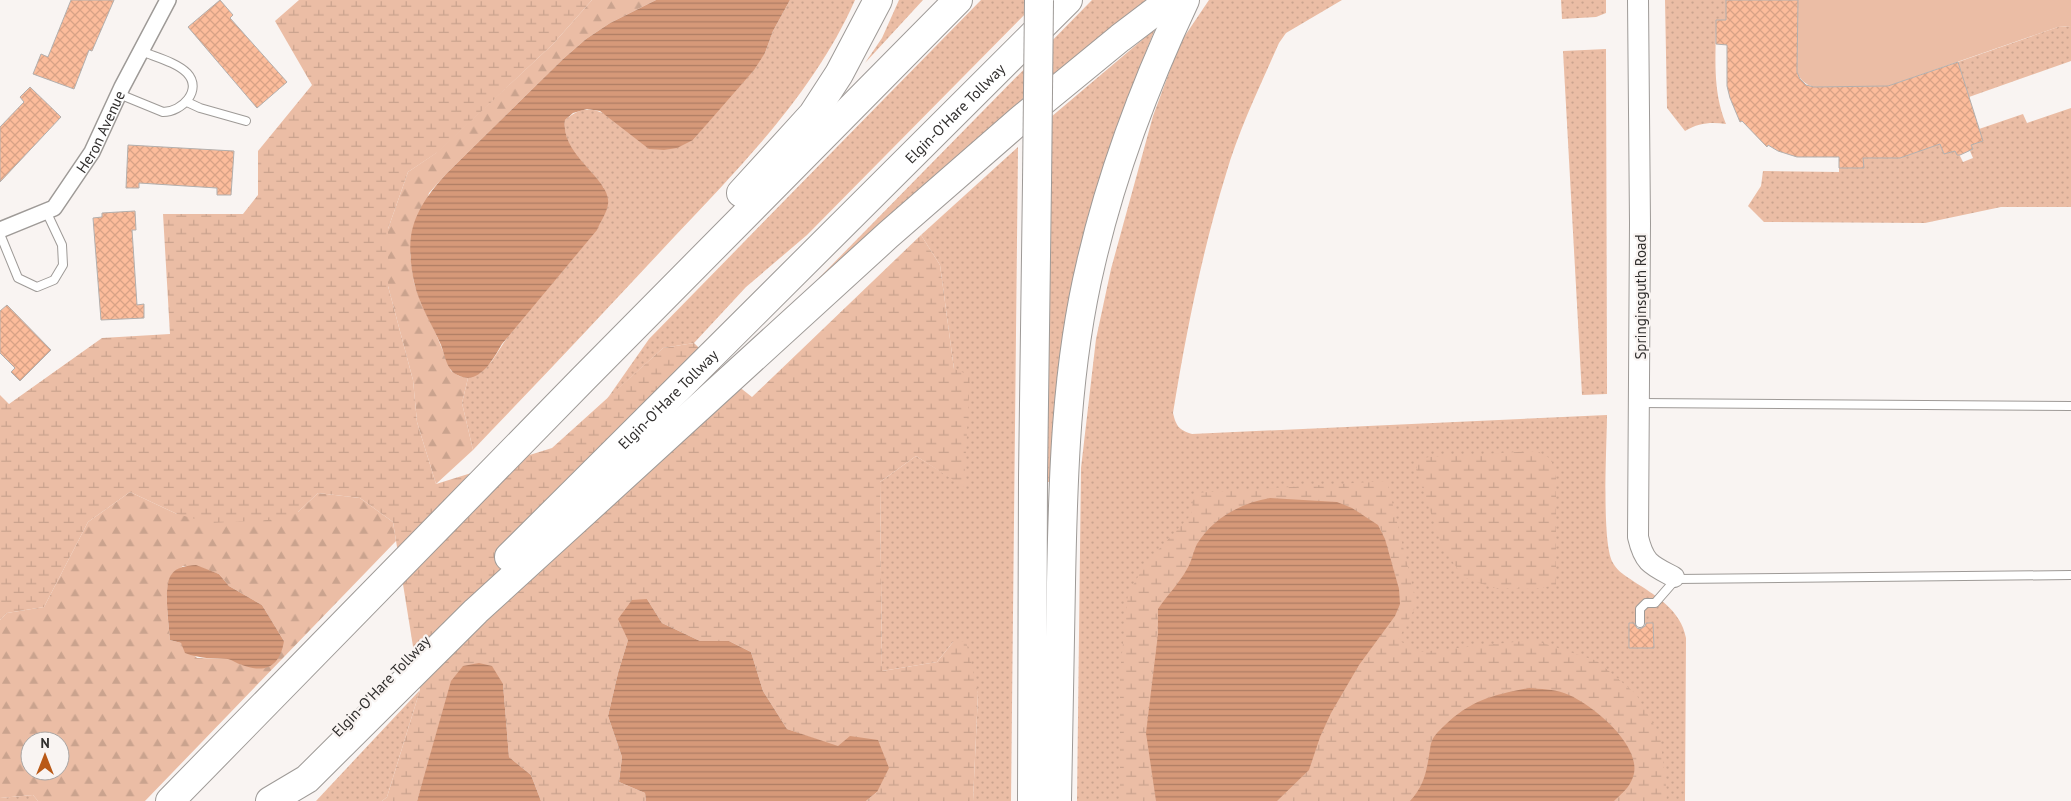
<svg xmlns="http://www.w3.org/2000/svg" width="2071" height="801" font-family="'PT Sans',sans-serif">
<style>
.green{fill:url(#green-dots);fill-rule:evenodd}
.forest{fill:url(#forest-firs);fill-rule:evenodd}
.wetland{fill:url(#wetland-marsh)}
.pitch{fill:#ebbda5}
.water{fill:url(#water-rules)}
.building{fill:url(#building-cross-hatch);stroke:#b3afad}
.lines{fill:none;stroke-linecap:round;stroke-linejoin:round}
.service-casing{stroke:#9e9a97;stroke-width:10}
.minor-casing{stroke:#9e9a97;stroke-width:18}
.tertiary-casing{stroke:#9e9a97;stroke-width:22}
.motorway-casing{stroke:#9e9a97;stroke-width:30}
.service{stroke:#fff;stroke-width:8}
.minor{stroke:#fff;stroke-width:15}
.tertiary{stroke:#fff;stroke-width:20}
.motorway{stroke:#fff;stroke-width:28}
.motorway-bridge-casing{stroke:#9e9a97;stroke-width:30;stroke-linecap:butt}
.motorway-bridge{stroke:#fff;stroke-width:28}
.labels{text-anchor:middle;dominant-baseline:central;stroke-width:4.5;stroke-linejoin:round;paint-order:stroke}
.street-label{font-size:15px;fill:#302e2d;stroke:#f9f4f2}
</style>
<defs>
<pattern id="green-dots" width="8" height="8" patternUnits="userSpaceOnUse" patternTransform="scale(1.25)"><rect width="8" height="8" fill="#ebbda5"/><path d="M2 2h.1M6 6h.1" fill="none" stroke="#caa38e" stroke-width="1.8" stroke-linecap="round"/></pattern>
<pattern id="forest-firs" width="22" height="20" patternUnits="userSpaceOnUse" patternTransform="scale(1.25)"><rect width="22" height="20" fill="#ebbda5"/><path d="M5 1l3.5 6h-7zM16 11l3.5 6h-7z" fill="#caa38e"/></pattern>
<pattern id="wetland-marsh" width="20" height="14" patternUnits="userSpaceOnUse" patternTransform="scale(1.25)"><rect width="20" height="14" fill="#ebbda5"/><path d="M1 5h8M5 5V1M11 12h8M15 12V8" fill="none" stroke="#caa38e"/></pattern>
<pattern id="water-rules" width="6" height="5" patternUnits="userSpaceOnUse" patternTransform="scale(1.25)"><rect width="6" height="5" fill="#d69979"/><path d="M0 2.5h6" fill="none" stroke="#ae7d64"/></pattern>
<pattern id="building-cross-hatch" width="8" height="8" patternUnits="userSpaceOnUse" patternTransform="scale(1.25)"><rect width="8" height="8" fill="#fcbc9b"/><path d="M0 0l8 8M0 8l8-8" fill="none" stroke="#d8a286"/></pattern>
</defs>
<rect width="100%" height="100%" fill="#f9f4f2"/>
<g class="green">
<path d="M790,0H855C815,91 743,164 675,236C608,308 541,379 473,450L462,403L468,378L480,373L492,361L604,188C588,170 561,147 565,120C582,106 594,107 611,118L693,140L765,53L773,31Z"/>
<polygon points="899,0 923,0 865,63 882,38"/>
<polygon points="981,0 1039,0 807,235 746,287 694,343 663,348 607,399 649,339"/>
<polygon points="1092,0 1151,0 821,281 819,278"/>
<path d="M1209,0H1342L1286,33L1279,43C1260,86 1239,129 1226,174C1202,252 1186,333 1173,413C1176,426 1179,430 1192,434L1607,415C1607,444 1601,543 1613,563C1617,571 1626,576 1633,581C1655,595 1681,610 1686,638L1685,801H1077L1081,468L1096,339L1111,269L1153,116L1180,43ZM1629,623H1653L1654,648H1629Z"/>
<polygon points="1561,0 1606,0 1606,13 1596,17 1562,19"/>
<path d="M1665,0H1726V20L1716,21C1716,56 1712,90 1726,124C1710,122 1699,123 1685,131L1667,108Z"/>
<polygon points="2071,26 2071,61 1969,97 1958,62 2058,27"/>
<path d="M1155,29C1131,89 1108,149 1090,211C1066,299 1056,391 1050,482H1043L1051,117Z"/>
<polygon points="1606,49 1607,394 1582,395 1563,51"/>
<polygon points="2071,108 2071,207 2001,207 1925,223 1764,222 1748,206 1761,186 1763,171 1839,172 1839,168 1863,168 1863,158 1900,158 1940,144 1944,154 1955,151 1957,155 1959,154 1963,162 1973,158 1970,151 1973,149 1971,145 1982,141 1979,129 2023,114 2027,123"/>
<polygon points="1018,147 1011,801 973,801 978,693 953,642 937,662 882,671 880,482 916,456 964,486 954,369 940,265 921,235"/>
<polygon points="420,690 387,797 382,801 316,801"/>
<polygon points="33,795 38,801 0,801 0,798"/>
</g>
<g class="forest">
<polygon points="592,0 656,0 610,23 586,39 563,59 446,174 429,193 410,254 414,283 421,303 436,334 451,371 459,376 468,378 462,403 473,450 436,484 417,422 413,380 388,286 388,229 408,172 436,153 553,44"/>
<path d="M130,492L177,514L298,512L318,493L360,498L393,522L396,541L145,801H38L33,795L0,798V620L7,613L44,607L88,522ZM183,566H196L219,574L229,586L262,605L284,641L242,665L231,659L197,658L181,643L170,640C169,624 163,590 171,576C173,572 179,569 183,566ZM30,741H60V771H30Z"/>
</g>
<g class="wetland">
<polygon points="299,0 592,0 553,44 438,152 408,172 388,229 388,286 413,380 417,422 436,484 552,448 663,348 694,343 738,386 752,397 921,235 940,265 954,369 970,375 964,487 916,456 880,482 882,671 937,662 953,642 966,641 978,693 973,801 866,801 877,792 838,747 787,729 763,691 751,652 729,641 700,641 662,623 647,599 628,640 618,673 608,716 622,757 619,782 645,793 646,801 541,801 531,775 509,757 503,684 434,745 417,801 382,801 387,797 420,690 393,522 360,498 318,493 298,512 285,519 210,523 177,514 130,492 88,522 44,607 7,613 0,620 0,395 9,404 102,338 170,334 163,214 243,214 258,195 258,151 312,85 275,21"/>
<polygon points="1537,451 1551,459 1556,478 1556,585 1534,589 1493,588 1463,577 1442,546 1416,469 1420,459 1429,457"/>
<path d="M1387,481L1417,604L1398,640L1420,652L1534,640L1597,661L1636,694L1660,736L1667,794L1666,801H1614L1627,788L1634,762L1625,741L1585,705L1563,693L1529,688L1497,694L1472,704L1466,709L1459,711L1432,740L1424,780L1419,792L1410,801H1277L1309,770L1320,737L1331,713L1359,665L1395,616L1400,604L1399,589L1386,539L1378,525L1337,502L1270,498L1252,501L1197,544L1188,568L1172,592L1158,609C1158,647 1149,683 1147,720C1145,747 1153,774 1156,801H1120V673L1128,594L1146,563L1191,515L1194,493Z"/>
</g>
<path class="pitch" d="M1798,0H2071V26L2058,27L1888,86L1814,87C1805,84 1801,81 1797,72Z"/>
<g class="water">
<path d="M656,0H790L773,31L765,53L754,70L693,140L677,148L664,150L649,149L600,111L587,109L573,113L565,120C560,156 612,179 608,204C607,213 600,222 597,230L502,344C495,356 484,377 468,378C463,378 453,374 451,370C446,364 444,353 441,345C432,324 419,305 414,282C411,267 409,251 411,236C415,211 430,192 446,174L563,59L586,39L610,23Z"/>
<path d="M1270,498L1337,502L1352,508L1378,525L1385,539L1399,589L1400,604L1395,616L1359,665L1331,713L1320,737L1309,770L1277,801H1156L1146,733L1158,634V609C1167,595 1179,584 1187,569C1192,561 1193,552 1197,544C1213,518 1241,503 1270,498Z"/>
<path d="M196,565L219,574L229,586L262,605L284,641C280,666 266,674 242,665C237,664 233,660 228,659C213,658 200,659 185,653L181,643L170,640C169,625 163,587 171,575C177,566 187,566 196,565Z"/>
<polygon points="647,599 662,623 700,641 729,641 751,652 763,691 787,729 838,746 850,736 878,740 889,768 877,792 866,801 646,801 645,793 619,782 622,757 608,716 618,673 628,640 618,619 632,600"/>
<polygon points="479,663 492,666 503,684 509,757 531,775 541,801 417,801 451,681 463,666"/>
<path d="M1529,688C1540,689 1554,689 1564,693C1590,702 1644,746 1633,777C1630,787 1621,794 1614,801H1410C1423,787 1426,774 1429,756C1430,751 1430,745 1432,741C1434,735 1440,730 1444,726C1471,700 1493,695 1529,688Z"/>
</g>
<g class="building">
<polygon points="71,0 114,0 92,51 89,50 74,89 33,74 41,54 48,57"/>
<polygon points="220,0 233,15 230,18 287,82 257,108 188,27"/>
<polygon points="1726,0 1798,0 1797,72 1800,79 1806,85 1814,87 1888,86 1958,62 1983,141 1971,145 1973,149 1960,155 1957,155 1955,151 1944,154 1940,144 1900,158 1863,158 1864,168 1839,168 1839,157 1797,157 1778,151 1768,145 1767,147 1742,121 1740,122 1730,98 1727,86 1727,45 1716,44 1716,20 1726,20"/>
<polygon points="30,87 61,117 0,182 0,127 24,102 20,97"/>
<polygon points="128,145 234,151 231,195 217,195 217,188 139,183 139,188 126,188"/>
<polygon points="135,211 136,230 132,230 137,305 144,304 144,318 101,320 93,218 102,217 102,213"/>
<polygon points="7,305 51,350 20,381 11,372 15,368 0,353 0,311"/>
<polygon points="1629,623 1634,623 1637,628 1640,629 1645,626 1646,623 1653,623 1654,648 1629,648"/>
</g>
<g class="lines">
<g class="service-casing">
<g id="service">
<path d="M119,94L163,112C182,112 203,90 187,73C176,62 155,57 141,51"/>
<polyline points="187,102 200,108 246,121"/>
<polyline points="0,234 18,278 37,287 54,280 63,265 62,245 46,211"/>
<polyline points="1640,403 2071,406"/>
<polyline points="1640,623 1640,609 1646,603 1655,603 1676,579 2071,575"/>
</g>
</g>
<g class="minor-casing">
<g id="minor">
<path id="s1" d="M0,230L54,208L92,152L122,87L168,0"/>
</g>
</g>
<g class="tertiary-casing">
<path id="tertiary" d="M1638,0L1640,223L1638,537C1644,563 1651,565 1674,577"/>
</g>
<g class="motorway-casing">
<g id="motorway">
<polyline points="741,193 813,114 839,74 878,0"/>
<path id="s2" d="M509,557L1068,0"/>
<polyline points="170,801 584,378 958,0"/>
<polyline points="270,801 307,779 476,611 888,235 1020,120 1120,38 1170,0"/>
<polyline points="1032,801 1033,477 1037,183"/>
<path d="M1057,801C1058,728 1060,655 1061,583C1063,476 1066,367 1091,263C1112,172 1145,85 1185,0"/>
</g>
</g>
<use href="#service" class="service"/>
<use href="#minor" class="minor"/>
<use href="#tertiary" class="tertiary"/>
<use href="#motorway" class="motorway"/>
<g class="motorway-bridge-casing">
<polyline id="motorway-bridge" points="1037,183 1039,0"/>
</g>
<use href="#motorway-bridge" class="motorway-bridge"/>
</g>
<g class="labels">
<g class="street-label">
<text stroke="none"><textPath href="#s2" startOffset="629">Elgin-O'Hare Tollway</textPath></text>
<text stroke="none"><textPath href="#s1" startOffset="148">Heron Avenue</textPath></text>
<text transform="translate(1640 297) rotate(-90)">Springinsguth Road</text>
<text stroke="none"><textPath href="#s2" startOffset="224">Elgin-O'Hare Tollway</textPath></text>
<text transform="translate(381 686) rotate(-46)">Elgin-O'Hare Tollway</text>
</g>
</g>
<g transform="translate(45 756)"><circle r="24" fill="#f9f4f2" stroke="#a9a5a3"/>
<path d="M0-4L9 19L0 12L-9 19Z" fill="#b95917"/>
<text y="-8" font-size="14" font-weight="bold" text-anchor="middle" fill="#302e2d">N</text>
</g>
</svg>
